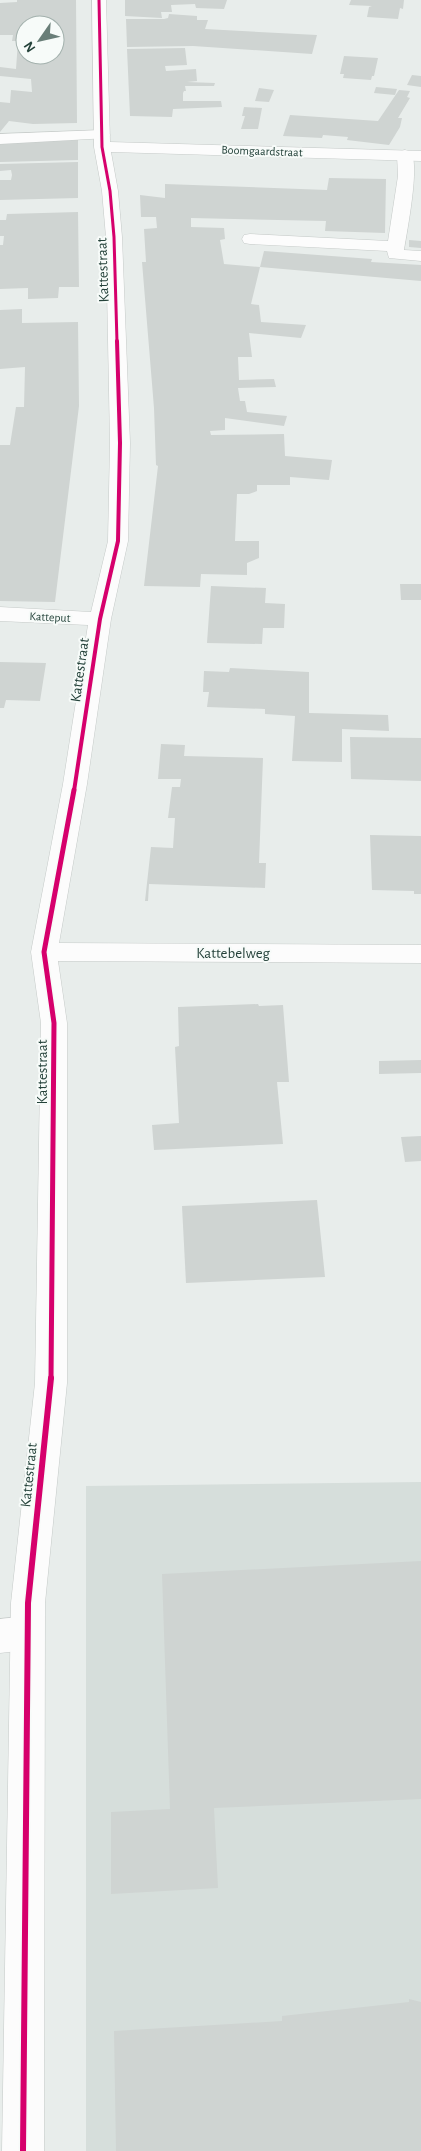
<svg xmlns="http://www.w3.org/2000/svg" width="421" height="2151" font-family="'Alegreya Sans',sans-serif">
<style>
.built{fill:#d6dedb}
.building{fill:#cfd4d2;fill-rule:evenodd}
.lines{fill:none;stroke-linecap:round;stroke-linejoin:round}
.lane-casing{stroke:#c5cac8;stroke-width:1}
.street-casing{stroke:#c5cac8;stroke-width:1}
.lane{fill:#fcfcfc;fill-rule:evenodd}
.street{fill:#fcfcfc;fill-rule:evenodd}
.cycleway-far3-casing{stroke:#f7fbf9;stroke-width:5}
.cycleway-far2-casing{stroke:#f7fbf9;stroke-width:6}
.cycleway-far1-casing{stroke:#f7fbf9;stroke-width:8}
.cycleway-casing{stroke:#f7fbf9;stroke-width:9}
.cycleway-far3{stroke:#d6006c;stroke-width:3}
.cycleway-far2{stroke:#d6006c;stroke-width:4}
.cycleway-far1{stroke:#d6006c;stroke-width:5}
.cycleway{stroke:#d6006c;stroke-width:6}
.labels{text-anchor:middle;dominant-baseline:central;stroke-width:4;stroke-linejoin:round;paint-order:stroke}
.far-street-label{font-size:12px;fill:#24423a;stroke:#f7fbf9}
.street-label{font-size:15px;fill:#24423a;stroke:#f7fbf9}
</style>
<rect width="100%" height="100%" fill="#e8edeb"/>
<polygon class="built" points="421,1482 421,2151 86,2151 86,1486"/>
<g class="building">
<path d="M17,0H76L77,123L33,124L9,121L0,132V102L10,103L11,90L32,92L31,79L0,76V67L16,69L18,41H12L13,35H0V3L17,2ZM25,25H55V55H25Z"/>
<polygon points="125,0 227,0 224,9 196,8 195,4 171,5 172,12 161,12 162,18 125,16"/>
<polygon points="351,0 404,0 403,9 400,8 398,19 367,17 369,7 372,6 349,5"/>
<polygon points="169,14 197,16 197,20 208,20 205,29 317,35 312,54 193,46 127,47 126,19 164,19 168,18"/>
<polygon points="185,48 187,65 165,66 166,71 196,69 197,81 187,82 215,83 214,86 185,86 186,91 184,91 183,93 183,101 221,101 222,107 173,109 172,117 130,116 127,49"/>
<polygon points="344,56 378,58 374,76 372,76 371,80 343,78 344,74 340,74"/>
<polygon points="412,75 421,76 421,87 407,85"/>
<polygon points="376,87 397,89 395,95 374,93"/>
<polygon points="259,88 274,90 269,102 255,101"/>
<polygon points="399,90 410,91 407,97 410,98 398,118 402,118 400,127 389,145 347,140 348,137 323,135 322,138 283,136 290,115 378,121"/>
<polygon points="244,107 262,108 258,129 241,129 245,116 242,116"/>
<polygon points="78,140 78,160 0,162 0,142"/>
<polygon points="78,162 78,198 0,200 0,180 11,180 12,175 11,170 0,171 0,164"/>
<polygon points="329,178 386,179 385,233 325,231 326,221 191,218 191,227 224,228 225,239 220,240 224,264 260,267 251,304 259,305 261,322 306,325 301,338 249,333 252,357 238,357 239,380 274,379 276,387 238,388 240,401 245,401 247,412 287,416 284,426 225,418 225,430 210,431 211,435 284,434 285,456 332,460 329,480 290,477 290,485 257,485 257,491 249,494 237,494 235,541 259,541 259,558 247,563 247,575 201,574 200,587 144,586 158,466 156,465 154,408 142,262 146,262 144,229 157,228 156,217 141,217 140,195 165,198 165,184 327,190"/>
<polygon points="78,212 79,287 59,287 58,298 28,299 28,288 0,289 0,245 3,245 4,236 0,236 0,220 6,220 7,214"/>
<polygon points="409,240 421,241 421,248 409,247"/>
<polygon points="264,251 372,259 371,262 421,265 421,281 260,267"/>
<polygon points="22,309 22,323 78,322 79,406 55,602 0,601 0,445 10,445 16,407 24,407 25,367 0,369 0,310"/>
<polygon points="400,584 421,584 421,600 401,600"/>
<polygon points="211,586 266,588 265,603 285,604 284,628 263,628 262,644 207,643"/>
<polygon points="0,662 46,663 40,701 6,700 4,708 0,708"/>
<polygon points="230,668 309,672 309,713 388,715 389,731 342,729 342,762 292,761 295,716 265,714 265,709 207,707 209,692 203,692 204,671 229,672"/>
<polygon points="350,737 421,738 421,781 351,779"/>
<polygon points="161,744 185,745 184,756 263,758 259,863 266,863 265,888 149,884 148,901 145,901 151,847 173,848 175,818 168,818 172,787 180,787 181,779 158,779"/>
<polygon points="370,835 421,836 421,894 414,894 414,891 372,890"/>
<polygon points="258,1004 259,1006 283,1005 289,1082 277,1082 283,1144 154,1150 152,1125 179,1123 175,1047 179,1046 178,1007"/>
<polygon points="421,1060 421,1073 379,1074 379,1061"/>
<polygon points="421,1136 421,1161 405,1162 401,1137"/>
<polygon points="317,1200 325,1277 186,1283 182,1206"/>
<polygon points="421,1561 421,1799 214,1808 218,1888 111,1894 111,1812 170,1809 162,1574"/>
<polygon points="409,1999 421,2002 421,2151 116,2151 114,2031 282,2021 282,2016 409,2002"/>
</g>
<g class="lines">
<g class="lane-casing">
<g id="lane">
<polygon points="102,130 108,132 110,135 108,138 0,144 0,134"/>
<path d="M405,150L411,152C420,165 407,231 404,250L421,251V261L389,258L387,251L250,244L244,243L242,239L244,235L250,234L388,241L398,176L397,155L399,152Z"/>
<polygon points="27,1616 39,1621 44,1633 39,1645 27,1650 0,1653 0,1619"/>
</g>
</g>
<g class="street-casing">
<polygon id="street" points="92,0 106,0 110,142 421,151 421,161 111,152 118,191 122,237 130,443 128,541 111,619 87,784 59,943 421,945 421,963 58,961 67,1023 67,1383 45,1603 44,2151 2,2151 11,1603 35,1383 41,1023 31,952 63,784 88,625 0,621 0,607 91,612 108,541 110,443 106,237 102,191 94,147"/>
</g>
<use href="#lane" class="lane"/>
<use href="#street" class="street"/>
<g class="cycleway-far3-casing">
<polyline id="cycleway-far3" points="99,0 102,147 110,191 114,237 117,342"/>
</g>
<g class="cycleway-far2-casing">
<polyline id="cycleway-far2" points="74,791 100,619 118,541 120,443 117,341"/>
</g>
<g class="cycleway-far1-casing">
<polyline id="cycleway-far1" points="51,1379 54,1023 44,952 74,790"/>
</g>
<g class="cycleway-casing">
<polyline id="cycleway" points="23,2151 28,1603 51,1378"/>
</g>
<use href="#cycleway-far3" class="cycleway-far3"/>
<use href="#cycleway-far2" class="cycleway-far2"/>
<use href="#cycleway-far1" class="cycleway-far1"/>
<use href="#cycleway" class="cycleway"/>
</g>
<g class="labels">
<g class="far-street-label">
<text transform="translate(262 151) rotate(2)">Boomgaardstraat</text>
<text transform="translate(50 617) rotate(3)">Katteput</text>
</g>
<g class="street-label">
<text transform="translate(103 270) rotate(-92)">Kattestraat</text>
<text transform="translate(80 670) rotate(-82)">Kattestraat</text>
<text x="233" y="953">Kattebelweg</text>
<text transform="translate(42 1072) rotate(-90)">Kattestraat</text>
<text transform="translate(29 1475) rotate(-84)">Kattestraat</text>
</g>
</g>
<g transform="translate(40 40) rotate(236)"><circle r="24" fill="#f7fbf9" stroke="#a3b1ad"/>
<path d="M0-4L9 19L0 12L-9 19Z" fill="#697e78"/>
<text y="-8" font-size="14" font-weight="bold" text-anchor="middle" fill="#24423a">N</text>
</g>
</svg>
